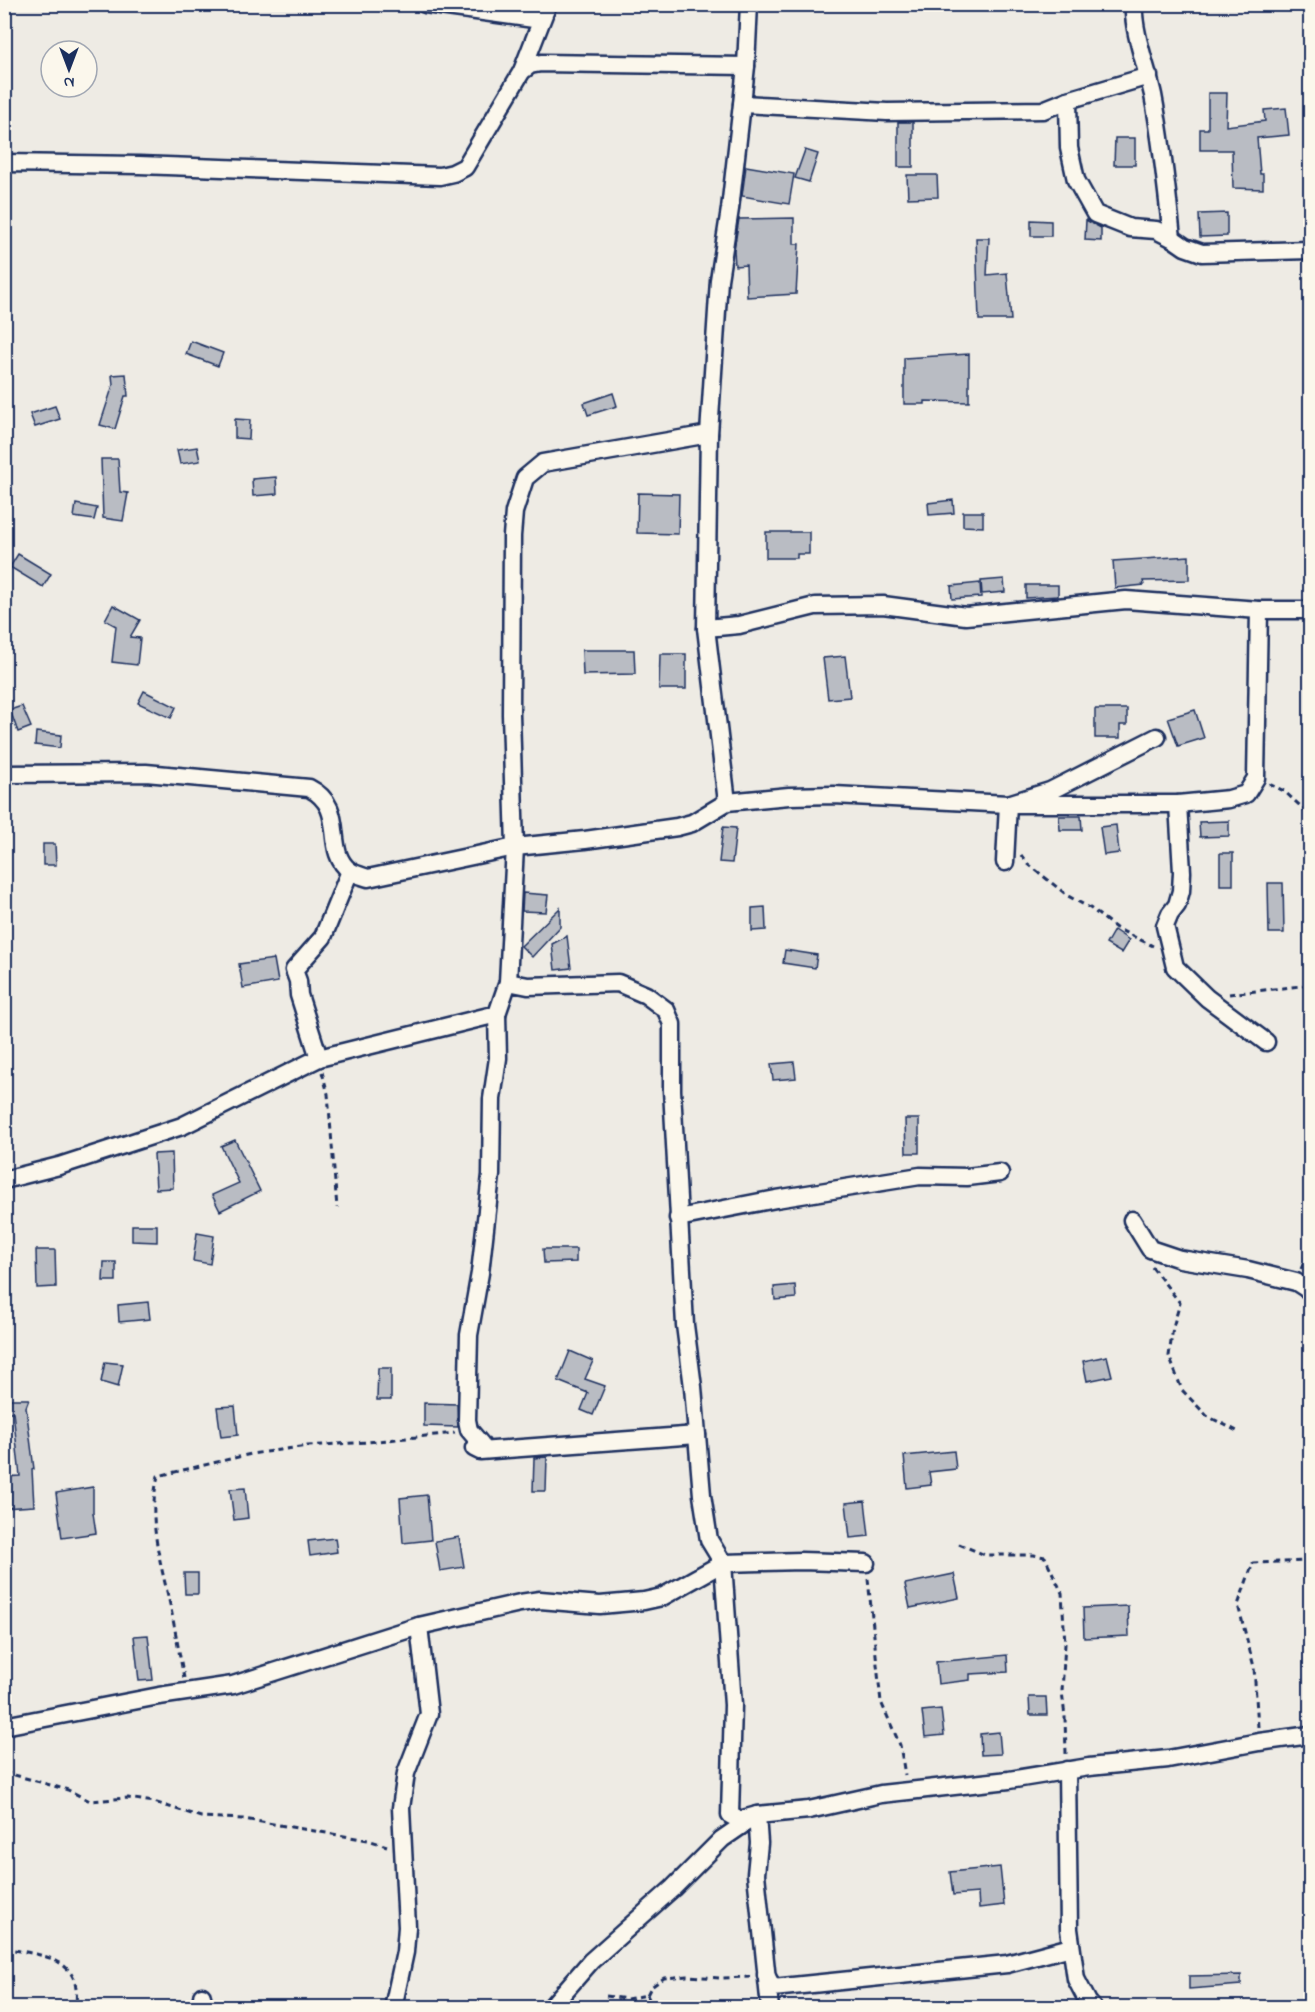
<svg xmlns="http://www.w3.org/2000/svg" width="1315" height="2012" font-family="'Indie Flower',sans-serif">
<style>
.building{fill:#b9bcc3;stroke:#1b2f5e;stroke-width:1.5}
.lines{fill:none;stroke-linecap:round;stroke-linejoin:round}
.street-casing{stroke:#1b2f5e;stroke-width:21}
.path{stroke:#1b2f5e;stroke-width:3;stroke-dasharray:6 4.5;stroke-linecap:butt}
.street{stroke:#fbf7ec;stroke-width:16}
</style>
<rect width="100%" height="100%" fill="#eeebe4"/>
<filter id="ink" filterUnits="userSpaceOnUse"><feTurbulence type="fractalNoise" baseFrequency=".0167" numOctaves="2"/><feDisplacementMap in="SourceGraphic" scale="12" xChannelSelector="R" yChannelSelector="G"/><feConvolveMatrix kernelMatrix="1 2 1 2 8 2 1 2 1" color-interpolation-filters="sRGB"/></filter>
<g filter="url(#ink)">
<g class="building">
<polygon points="1208,93 1227,93 1226,126 1265,121 1264,110 1286,108 1289,135 1257,138 1260,174 1263,174 1263,189 1233,188 1232,150 1200,150 1200,129 1208,129"/>
<rect x="898" y="122" width="15" height="45"/>
<polygon points="1115,138 1135,138 1135,165 1114,165"/>
<polygon points="805,150 818,154 809,182 795,178"/>
<polygon points="746,166 794,174 789,204 742,196"/>
<polygon points="907,175 937,175 938,197 908,198"/>
<polygon points="1227,213 1227,236 1200,237 1199,214"/>
<polygon points="794,218 794,244 799,244 796,294 747,297 746,265 735,266 734,250 739,219"/>
<polygon points="1031,220 1051,221 1051,236 1031,236"/>
<polygon points="1086,220 1101,228 1101,241 1085,240"/>
<polygon points="976,238 989,238 987,275 1007,273 1011,320 979,320"/>
<polygon points="191,341 223,353 218,366 186,354"/>
<polygon points="969,354 969,402 925,401 925,404 904,404 904,358"/>
<polygon points="126,374 128,396 125,396 115,429 100,425 113,385 112,375"/>
<polygon points="613,393 617,406 588,415 584,403"/>
<polygon points="55,406 60,419 35,427 30,414"/>
<polygon points="235,419 250,420 249,439 235,438"/>
<polygon points="197,447 200,461 180,464 177,450"/>
<polygon points="101,459 118,459 120,492 128,493 123,521 103,518"/>
<polygon points="276,477 277,494 253,496 252,479"/>
<polygon points="638,493 679,494 678,534 637,533"/>
<polygon points="953,500 954,513 929,515 928,503"/>
<polygon points="76,504 97,508 94,520 74,517"/>
<polygon points="963,512 983,512 983,527 963,526"/>
<polygon points="766,532 809,532 809,554 797,554 797,558 766,558"/>
<polygon points="18,554 51,574 43,587 10,567"/>
<polygon points="1189,556 1189,580 1143,581 1144,585 1115,588 1113,561"/>
<polygon points="1004,579 1005,592 982,594 981,581"/>
<polygon points="980,583 981,597 952,599 951,586"/>
<polygon points="1026,585 1058,585 1058,596 1026,598"/>
<polygon points="113,605 140,620 130,637 140,638 137,665 112,662 116,626 105,620"/>
<polygon points="582,650 634,650 635,674 583,675"/>
<polygon points="660,654 686,654 686,689 659,689"/>
<polygon points="845,656 850,697 828,699 823,658"/>
<polygon points="144,691 176,707 171,718 138,703"/>
<polygon points="22,706 31,727 18,732 10,710"/>
<polygon points="1095,709 1127,709 1127,725 1120,725 1120,738 1095,738"/>
<polygon points="1195,710 1204,738 1178,746 1168,718"/>
<polygon points="36,732 61,735 60,748 35,745"/>
<polygon points="1059,816 1081,816 1082,830 1060,830"/>
<polygon points="1229,821 1229,836 1200,837 1199,822"/>
<polygon points="1116,825 1119,853 1104,855 1100,827"/>
<polygon points="723,827 736,828 732,863 719,862"/>
<polygon points="43,844 55,844 56,865 43,865"/>
<rect x="1220" y="853" width="13" height="32"/>
<polygon points="1268,883 1283,883 1284,933 1269,933"/>
<polygon points="523,893 548,895 546,912 522,911"/>
<polygon points="765,907 766,930 752,931 752,908"/>
<polygon points="560,908 560,927 532,957 521,946"/>
<polygon points="1114,930 1129,940 1121,953 1106,944"/>
<polygon points="567,936 571,968 555,970 552,944"/>
<polygon points="785,950 817,955 815,968 783,963"/>
<polygon points="274,959 278,982 243,988 239,964"/>
<polygon points="794,1062 796,1078 773,1080 771,1064"/>
<polygon points="905,1119 919,1119 919,1153 906,1153"/>
<polygon points="235,1140 260,1191 220,1211 212,1195 239,1183 221,1146"/>
<polygon points="172,1153 173,1188 156,1189 154,1154"/>
<polygon points="132,1225 157,1225 157,1242 132,1241"/>
<polygon points="197,1233 214,1236 210,1264 193,1261"/>
<polygon points="543,1249 576,1249 576,1262 544,1263"/>
<polygon points="36,1250 55,1250 56,1287 37,1288"/>
<polygon points="104,1262 116,1262 116,1281 103,1281"/>
<polygon points="795,1285 796,1298 775,1300 774,1287"/>
<polygon points="148,1302 150,1319 119,1322 118,1305"/>
<polygon points="570,1351 593,1361 585,1379 605,1386 593,1415 581,1410 588,1393 558,1381"/>
<polygon points="1107,1356 1112,1376 1087,1381 1083,1361"/>
<polygon points="105,1362 123,1364 118,1387 101,1382"/>
<polygon points="378,1368 391,1368 391,1400 377,1400"/>
<polygon points="5,1399 29,1399 26,1407 34,1469 32,1470 34,1506 4,1508 4,1477 20,1476 13,1412 5,1412"/>
<polygon points="424,1403 457,1404 458,1427 424,1426"/>
<polygon points="235,1406 238,1435 221,1437 217,1407"/>
<polygon points="954,1451 956,1469 929,1472 931,1485 907,1488 904,1456"/>
<polygon points="547,1457 546,1491 533,1491 534,1458"/>
<polygon points="93,1487 93,1513 96,1533 62,1538 56,1493"/>
<polygon points="245,1488 248,1518 234,1520 230,1489"/>
<polygon points="427,1495 431,1540 403,1543 400,1498"/>
<polygon points="865,1501 869,1536 850,1538 846,1503"/>
<polygon points="459,1537 464,1567 440,1571 435,1541"/>
<polygon points="335,1538 337,1552 310,1556 308,1541"/>
<polygon points="184,1573 198,1573 198,1594 185,1594"/>
<polygon points="954,1574 959,1598 910,1608 905,1584"/>
<polygon points="1128,1606 1129,1636 1084,1638 1083,1608"/>
<polygon points="148,1635 153,1680 139,1681 134,1636"/>
<polygon points="1007,1655 1008,1672 970,1674 970,1680 938,1684 936,1662"/>
<polygon points="1029,1697 1046,1697 1047,1715 1030,1715"/>
<polygon points="941,1709 944,1735 925,1737 922,1711"/>
<polygon points="999,1732 1001,1754 981,1755 980,1734"/>
<polygon points="1000,1867 1004,1905 979,1908 978,1893 953,1895 950,1872"/>
<polygon points="1241,1975 1241,1985 1189,1989 1189,1976"/>
</g>
<g class="lines">
<g class="street-casing">
<g id="street">
<polyline points="425,4 541,20"/>
<path d="M1134,4C1132,30 1147,68 1153,95C1162,142 1167,190 1172,238"/>
<polyline points="522,71 548,4"/>
<polyline points="1068,100 1069,148 1076,180 1095,214 1130,228 1156,230 1172,238 1185,247 1202,253 1310,250"/>
<polyline points="742,104 887,112 1043,110 1068,100 1149,76"/>
<polyline points="4,163 139,165 440,176 453,173 465,167 522,71 530,65 541,63 746,66"/>
<polyline points="706,628 739,625 815,606 883,605 966,616 1126,600 1259,610 1310,610"/>
<path d="M4,774L146,773L309,788C349,808 322,850 350,871C354,874 362,876 368,878L515,847L585,840L677,827L692,823L727,802L789,796L834,795L1008,804H1178L1229,799L1246,794L1256,778L1259,610"/>
<polyline points="727,802 706,628 709,434 719,280 730,209 742,104 746,66 749,4"/>
<polyline points="1178,804 1182,872 1181,891 1177,905 1170,914 1165,926 1175,967 1207,998 1266,1042"/>
<polyline points="1005,862 1008,804 1050,791 1157,737"/>
<polyline points="508,982 515,847 511,714 512,536 514,512 525,478 543,463 709,434"/>
<polyline points="497,1014 498,1058 492,1099 491,1175 480,1273 469,1335 467,1420 469,1430 481,1444 474,1448 480,1451 697,1435"/>
<polyline points="319,1058 299,995 298,981 294,970 323,937 350,871"/>
<polyline points="4,1180 59,1166 182,1126 319,1058 497,1014 508,982 528,986 618,983 646,995 666,1010 672,1024 672,1090 685,1325 693,1387 702,1495 709,1540 723,1563 733,1705 730,1815 739,1820 757,1815 759,1843 756,1874 770,2008"/>
<polyline points="678,1218 776,1199 920,1176 967,1177 1000,1173"/>
<polyline points="1132,1220 1150,1249 1180,1259 1248,1270 1296,1282 1310,1291"/>
<polyline points="4,1726 159,1696 233,1685 419,1626 520,1603 540,1600 600,1605 644,1601 662,1597 723,1563 801,1561 866,1563"/>
<polyline points="1067,1770 1069,1929 1076,1979 1088,2002 1093,2008"/>
<polyline points="766,1975 773,1988 1007,1964 1071,1947"/>
<polyline points="202,1996 203,2008"/>
<polyline points="393,2008 405,1952 407,1927 401,1808 406,1773 429,1714 419,1626"/>
<polyline points="550,2008 591,1961 673,1888 722,1839 757,1815 809,1810 881,1794 1009,1780 1089,1767 1168,1759 1259,1742 1310,1735"/>
</g>
</g>
<g class="path">
<polyline points="1269,784 1284,791 1310,815"/>
<polyline points="1021,855 1027,863 1068,896 1090,908 1116,928 1153,946"/>
<polyline points="1229,994 1310,985"/>
<polyline points="322,1072 328,1094 337,1208"/>
<polyline points="1152,1267 1180,1303 1173,1327 1169,1356 1182,1390 1207,1416 1239,1432"/>
<polyline points="1301,1269 1310,1248"/>
<polyline points="959,1544 985,1555 1034,1555 1045,1557 1062,1593 1065,1644 1062,1691 1065,1717 1066,1754"/>
<polyline points="868,1579 881,1702 900,1745 905,1775"/>
<path d="M184,1678C180,1657 176,1635 172,1614C163,1570 146,1521 158,1476L251,1454L307,1446L368,1442L455,1433"/>
<polyline points="1258,1727 1254,1667 1238,1605 1253,1563 1310,1561"/>
<polyline points="4,1772 68,1790 90,1801 128,1798 154,1802 201,1817 243,1819 368,1840 387,1846"/>
<path d="M4,1948C30,1954 73,1954 76,1989C77,1995 76,2001 76,2008"/>
<polyline points="647,1995 653,2008"/>
<polyline points="606,1996 627,1999 647,1995 651,1987 664,1978 687,1976 721,1978 750,1977"/>
</g>
<use href="#street" class="street"/>
</g>
</g>
<rect width="1315" height="2012" fill="none" stroke="#fbf7ec" stroke-width="24"/>
<rect x="12" y="12" width="1291" height="1988" fill="none" stroke="#1b2f5e" stroke-width="2" filter="url(#ink)"/>
<g transform="translate(69 69) rotate(180)"><circle r="28" fill="#fbf7ec" stroke="#a1a7b3" stroke-width="1.5"/>
<path d="M0-4.5L10 22L0 15L-10 22Z" fill="#1b2f5e"/>
<text y="-9" font-size="16" font-weight="bold" text-anchor="middle" fill="#1b2f5e">N</text>
</g>
</svg>
